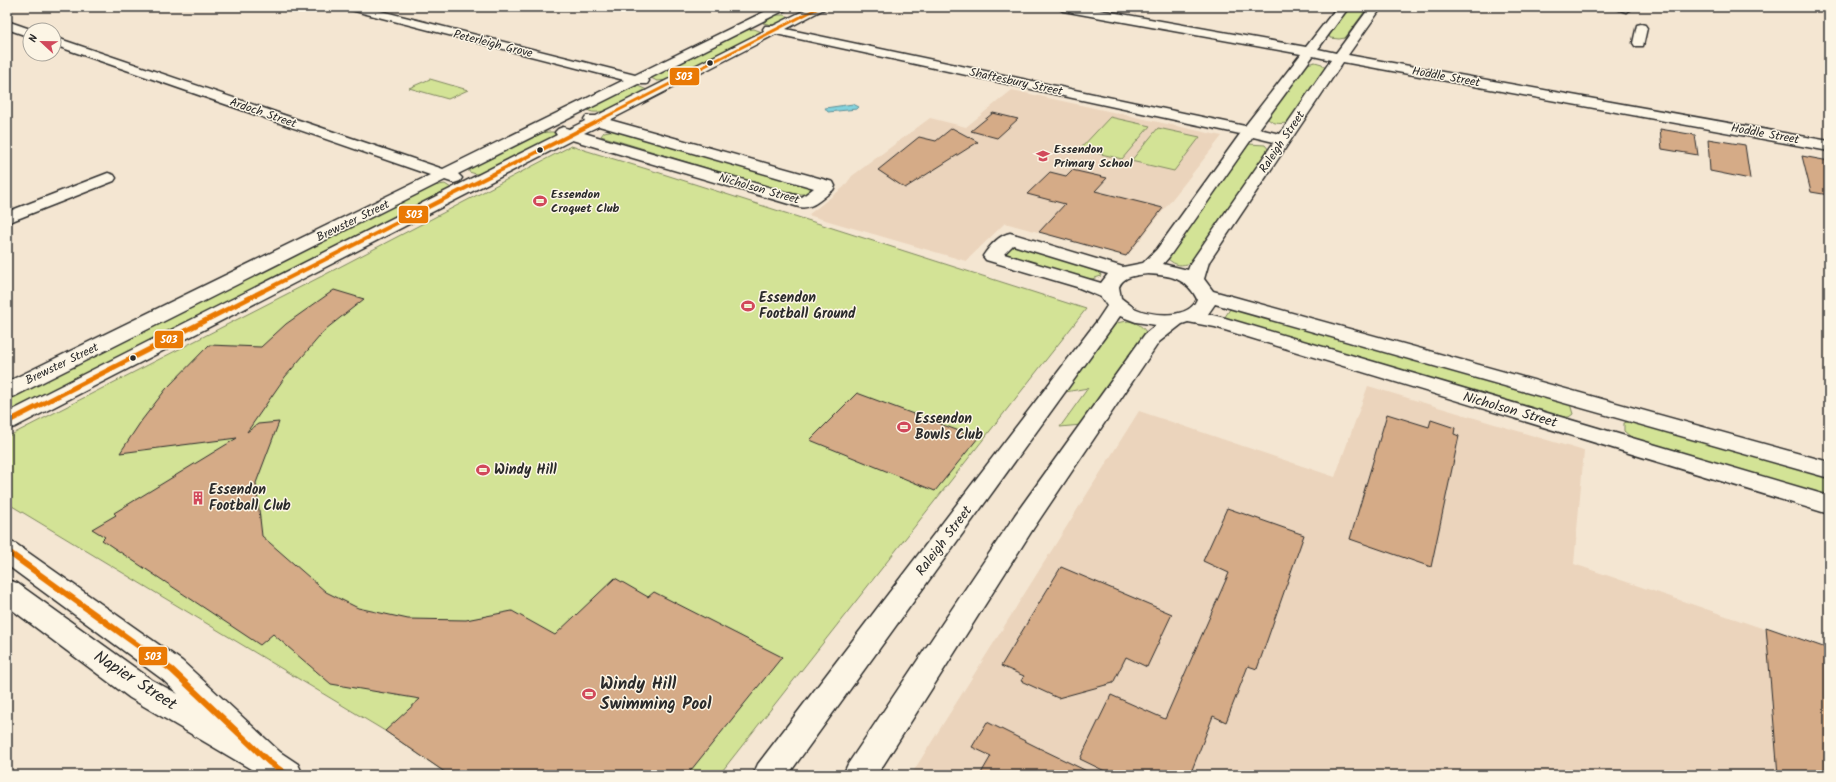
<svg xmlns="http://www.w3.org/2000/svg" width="1836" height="782" font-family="Kalam,sans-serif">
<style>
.built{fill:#ebd4bc}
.green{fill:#d3e396;stroke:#7f8760}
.water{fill:#82d2dd;stroke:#5f8f96}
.building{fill:#d5ab87;stroke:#2b2b2b}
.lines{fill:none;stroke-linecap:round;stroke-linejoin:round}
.minor-casing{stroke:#2b2b2b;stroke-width:3}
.minor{fill:#fcf5e5;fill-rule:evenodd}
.bus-1-far3-casing{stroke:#fcf5e5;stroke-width:5}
.bus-1-far2-casing{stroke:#fcf5e5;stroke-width:6}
.bus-1-far1-casing{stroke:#fcf5e5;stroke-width:8}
.bus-1-casing{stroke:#fcf5e5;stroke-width:10}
.bus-1-far3{stroke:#ea7904;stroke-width:3}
.bus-1-far2{stroke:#ea7904;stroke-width:4}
.bus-1-far1{stroke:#ea7904;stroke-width:5}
.bus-1{stroke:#ea7904;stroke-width:6}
.bus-dot{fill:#2b2b2b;stroke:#fcf5e5;stroke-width:1.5}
.labels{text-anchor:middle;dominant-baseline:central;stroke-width:3;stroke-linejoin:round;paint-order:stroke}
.far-street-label{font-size:12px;fill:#2b2b2b;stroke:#fcf5e5}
.far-poi-label{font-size:12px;font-weight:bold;fill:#2b2b2b;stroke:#fcf5e5;text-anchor:start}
.poi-label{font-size:14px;font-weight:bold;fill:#2b2b2b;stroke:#fcf5e5;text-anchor:start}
.street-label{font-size:14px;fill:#2b2b2b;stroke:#fcf5e5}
.near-street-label{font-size:17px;fill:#2b2b2b;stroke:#fcf5e5}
.near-poi-label{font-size:17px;font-weight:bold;fill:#2b2b2b;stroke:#fcf5e5;text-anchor:start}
.line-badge{stroke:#fcf5e5;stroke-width:1.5}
.badge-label{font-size:11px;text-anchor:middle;font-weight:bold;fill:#fff}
</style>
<rect width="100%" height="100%" fill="#f4e6d2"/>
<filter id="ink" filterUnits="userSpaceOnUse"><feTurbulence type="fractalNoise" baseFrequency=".025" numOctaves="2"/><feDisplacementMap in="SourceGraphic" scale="8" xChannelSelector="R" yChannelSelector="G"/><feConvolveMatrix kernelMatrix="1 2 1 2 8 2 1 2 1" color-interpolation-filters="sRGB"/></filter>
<g filter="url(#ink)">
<g class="built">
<polygon points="1012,90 1222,136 1128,255 1126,256 1005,223 966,261 808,215 844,187 852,176 930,118 966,127"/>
<polygon points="1368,386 1584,451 1574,564 1829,651 1829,775 911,775 1139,411 1335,477"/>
</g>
<g class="green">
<polygon points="1349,7 1368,7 1345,38 1339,39 1330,38 1329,35"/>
<polygon points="776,15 785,15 790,17 773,25 763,23"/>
<polygon points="754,29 762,32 669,80 657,81 651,78 746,30"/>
<path d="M1315,62L1322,64L1325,68L1287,123C1278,124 1273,124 1267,118L1307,64Z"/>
<polygon points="430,79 468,90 448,99 409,88"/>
<path d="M638,86L647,90C639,98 597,119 588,110L628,88Z"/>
<polygon points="1110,117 1150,126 1122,159 1080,149"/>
<polygon points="1158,128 1200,137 1174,171 1131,161"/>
<polygon points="614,130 811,187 812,189 811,192 805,194 793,194 601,136 604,132"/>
<polygon points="549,132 553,132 556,136 481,174 476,174 469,172 469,168 539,133"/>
<path d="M1249,144L1265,145L1269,150L1191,263C1181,266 1176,266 1168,259Z"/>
<polygon points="571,146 660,173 1086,309 719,775 449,775 385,731 7,503 7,437 328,273"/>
<polygon points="445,184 451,188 450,190 7,415 7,397 433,186"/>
<polygon points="1015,246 1099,270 1101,276 1092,279 1083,278 1008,256 1006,253 1009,248"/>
<polygon points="1232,306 1570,404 1573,414 1569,417 1559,417 1223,320"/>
<path d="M1129,321C1137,323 1141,325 1146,332L1144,337L1081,425L1060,427L1088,388L1065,392L1114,324L1121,322Z"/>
<polygon points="1630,421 1829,477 1829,497 1642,442 1632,438 1624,431 1624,423"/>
</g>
<polygon class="water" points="853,104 859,107 857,109 828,112 825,108"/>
<g class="building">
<polygon points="993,113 1018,119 997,138 971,131"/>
<polygon points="952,128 978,142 905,188 878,170 919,137 936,141"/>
<polygon points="1660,129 1695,135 1698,155 1662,149"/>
<polygon points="1708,139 1745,145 1750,179 1710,171"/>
<polygon points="1802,156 1829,161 1829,195 1811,192"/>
<polygon points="1072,170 1107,178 1095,191 1163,208 1126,256 1039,232 1065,204 1027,194 1050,172 1066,176"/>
<polygon points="334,290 364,299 326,329 285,377 247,432 258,424 279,422 256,483 262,536 326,592 358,608 408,619 466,620 512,611 555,635 615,578 648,597 654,592 782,657 687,775 449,775 385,731 420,699 331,684 273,634 260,645 102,540 105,537 92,529 116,515 114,513 237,438 120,453 142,420 166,389 209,345 261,347 286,324"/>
<polygon points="857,393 978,438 935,491 810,440"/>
<polygon points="1387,414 1429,427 1431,420 1455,428 1454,434 1459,436 1431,567 1350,539"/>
<polygon points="1227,508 1304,535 1257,669 1248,666 1226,722 1213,716 1190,775 1113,775 1080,759 1111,695 1165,719 1229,573 1203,561"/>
<polygon points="1061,567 1172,614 1147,667 1126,657 1113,683 1058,698 1021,681 1024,676 1001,666"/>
<polygon points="1766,627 1829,649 1829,775 1778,775"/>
<polygon points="987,722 1041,749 1095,775 980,775 991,756 972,747"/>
</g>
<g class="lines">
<g class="minor-casing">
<g id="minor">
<polygon points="345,7 365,7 635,75 774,7 789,7 787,9 648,79 649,81 647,84 638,84 458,174 462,178 460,181 454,183 445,180 15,396 7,398 7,382 430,175 54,45 54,37 443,169 624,80 347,9"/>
<path d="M811,7H826L824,9L786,29L1245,126L1301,54L1063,11L1057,7H1083L1306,47L1337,7H1349L1318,49L1336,53L1370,7H1382L1348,55L1829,141V151L1343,62L1209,262L1204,279L1213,291L1829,462V478L1215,304L1208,314L1225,318L1829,496V514L1215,327L1188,322L1182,324L1159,342L1033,529L877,775H843L848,764L1015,515L1145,334L1156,325L1136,322L1120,316L788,775H753L758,764L1097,321L1107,306L1101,297L1077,287L986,260L983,256C989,247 999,235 1010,233L1123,267L1143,263L1157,249L1240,134L776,34L610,120L833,182L835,186L833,190C823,197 813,210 799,207L572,140L15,427L7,429V413L557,135L555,132L558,129L563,127L569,129L585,121L584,119L586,116H596L764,31L763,29L765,26H773ZM1313,56L1331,60L1280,134L1259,129ZM599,126L814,188L802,197L584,133ZM1253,137L1274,142L1191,262L1188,270L1163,264L1169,257ZM1013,245L1108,274L1101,283L1004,254ZM1148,274C1169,275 1187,278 1197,299C1189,320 1151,316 1134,308C1130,305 1125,301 1121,298L1119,287C1123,276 1137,275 1148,274Z"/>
<polygon points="1615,7 1631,7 1632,8 1626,12 1617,9"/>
<polygon points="7,21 33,30 30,30 30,37 7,29"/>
<polygon points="1641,24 1645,25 1647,28 1643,46 1635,46 1633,43 1637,25"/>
<polygon points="108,173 114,175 116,178 114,181 7,223 7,212"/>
<polygon points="7,541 16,544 182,661 280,752 298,764 303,775 261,775 130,698 7,606 7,580 17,583 152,680 178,694 162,679 7,565"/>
</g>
</g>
<use href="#minor" class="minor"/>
<g class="bus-1-far3-casing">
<polyline id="bus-1-far3" points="584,128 820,7"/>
</g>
<g class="bus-1-far2-casing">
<polyline id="bus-1-far2" points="261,292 586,127"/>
</g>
<g class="bus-1-far1-casing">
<polyline id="bus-1-far1" points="7,422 263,291"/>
</g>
<g class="bus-1-casing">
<polyline id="bus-1" points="7,551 172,670 269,762 287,775"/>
</g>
<use href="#bus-1-far3" class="bus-1-far3"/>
<use href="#bus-1-far2" class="bus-1-far2"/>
<use href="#bus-1-far1" class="bus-1-far1"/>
<use href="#bus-1" class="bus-1"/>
</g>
</g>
<defs>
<g id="school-bare" transform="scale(1.08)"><path d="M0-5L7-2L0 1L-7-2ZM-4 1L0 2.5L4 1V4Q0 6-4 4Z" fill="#d1495b" stroke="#fcf5e5" stroke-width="2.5" paint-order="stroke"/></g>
<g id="stadium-bare" transform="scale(1.08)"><path d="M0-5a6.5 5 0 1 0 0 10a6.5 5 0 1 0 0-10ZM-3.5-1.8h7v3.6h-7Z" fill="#d1495b" stroke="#fcf5e5" stroke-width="2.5" paint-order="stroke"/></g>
<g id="building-bare" transform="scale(1.08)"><path d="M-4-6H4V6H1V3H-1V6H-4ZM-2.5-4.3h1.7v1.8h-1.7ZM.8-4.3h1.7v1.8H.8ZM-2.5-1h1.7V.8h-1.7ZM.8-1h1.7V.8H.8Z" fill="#d1495b" stroke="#fcf5e5" stroke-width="2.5" paint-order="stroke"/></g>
</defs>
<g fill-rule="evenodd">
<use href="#school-bare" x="1043" y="156"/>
<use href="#stadium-bare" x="540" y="201"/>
<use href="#stadium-bare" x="748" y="306"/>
<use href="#stadium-bare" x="904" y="427"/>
<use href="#stadium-bare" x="483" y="470"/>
<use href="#building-bare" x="198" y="498"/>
<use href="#stadium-bare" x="589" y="694"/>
</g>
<g class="bus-dot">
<circle cx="710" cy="63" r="3.5"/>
<circle cx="540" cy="150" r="3.5"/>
<circle cx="133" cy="358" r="3.5"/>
</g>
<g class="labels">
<g class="far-street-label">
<text transform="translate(493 44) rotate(14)">Peterleigh Grove</text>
<text transform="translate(1446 77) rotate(10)">Hoddle Street</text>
<text transform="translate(1016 82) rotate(12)">Shaftesbury Street</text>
<text transform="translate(263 113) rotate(19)">Ardoch Street</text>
<text transform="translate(1765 134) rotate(10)">Hoddle Street</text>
<text transform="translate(1282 142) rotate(-56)">Raleigh Street</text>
<text transform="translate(759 189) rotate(16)">Nicholson Street</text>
<text transform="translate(353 221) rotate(-26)">Brewster Street</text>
<text transform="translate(62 364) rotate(-26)">Brewster Street</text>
</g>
<g class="far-poi-label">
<text x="1054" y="149">Essendon<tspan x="1054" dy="14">Primary School</tspan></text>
<text x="551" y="194">Essendon<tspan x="551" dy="14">Croquet Club</tspan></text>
</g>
<g class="poi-label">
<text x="759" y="298">Essendon<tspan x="759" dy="16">Football Ground</tspan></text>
<text x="915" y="419">Essendon<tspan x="915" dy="16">Bowls Club</tspan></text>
<text x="494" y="470">Windy Hill</text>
<text x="209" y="490">Essendon<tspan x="209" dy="16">Football Club</tspan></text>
</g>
<g class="street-label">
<text transform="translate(1510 410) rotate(16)">Nicholson Street</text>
<text transform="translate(944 541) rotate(-53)">Raleigh Street</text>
</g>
<g class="near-street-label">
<text transform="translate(135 681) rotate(33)">Napier Street</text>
</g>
<g class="near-poi-label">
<text x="600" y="684">Windy Hill<tspan x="600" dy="20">Swimming Pool</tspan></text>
</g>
</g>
<g class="line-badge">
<rect x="669" y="67" width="31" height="19" rx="4" fill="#ea7904"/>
<rect x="398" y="205" width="31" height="19" rx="4" fill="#ea7904"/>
<rect x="154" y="330" width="30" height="19" rx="4" fill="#ea7904"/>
<rect x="138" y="646" width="30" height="20" rx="4" fill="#ea7904"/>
</g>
<g class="badge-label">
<text x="684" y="80">503</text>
<text x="414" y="218">503</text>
<text x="169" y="343">503</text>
<text x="153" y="660">503</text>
</g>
<rect width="1836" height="782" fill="none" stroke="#fcf5e5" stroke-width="24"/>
<rect x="12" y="12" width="1812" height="758" fill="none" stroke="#2b2b2b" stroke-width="1.5" filter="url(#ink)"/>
<g transform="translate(42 42) rotate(292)"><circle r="19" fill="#fcf5e5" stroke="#a8a49b"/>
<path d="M0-3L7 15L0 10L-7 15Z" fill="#d1495b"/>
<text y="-6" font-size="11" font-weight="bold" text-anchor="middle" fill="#2b2b2b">N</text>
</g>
</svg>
